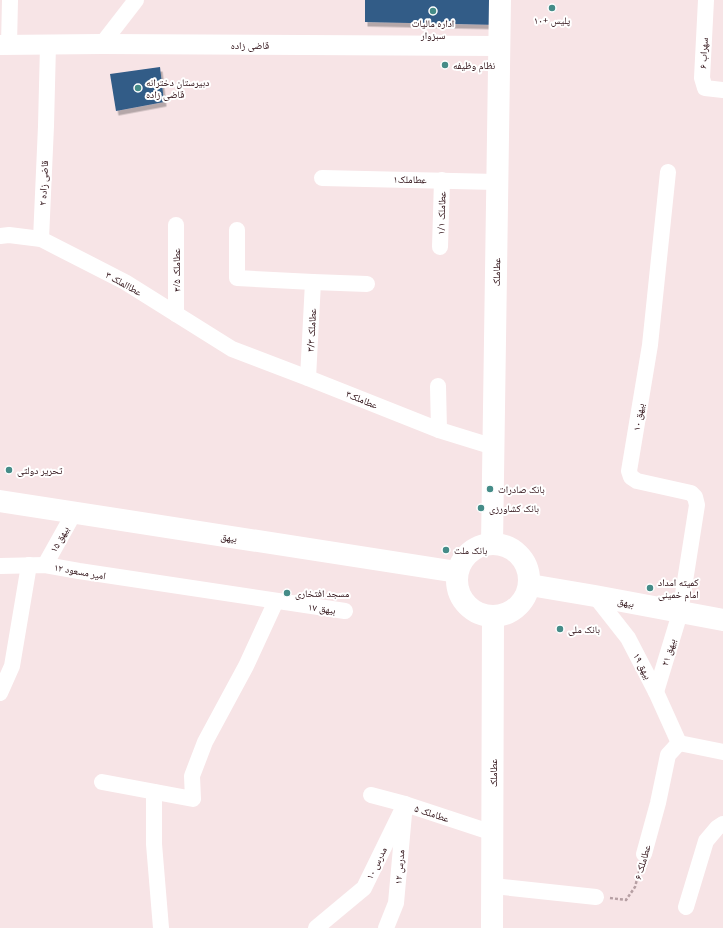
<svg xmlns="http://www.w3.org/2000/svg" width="723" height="928" font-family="'Public Sans','Noto Naskh Arabic',sans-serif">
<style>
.building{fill:#315b87;filter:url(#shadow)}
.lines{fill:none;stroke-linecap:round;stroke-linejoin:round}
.path{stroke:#b69fa3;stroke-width:2.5;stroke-dasharray:3 2;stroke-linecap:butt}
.minor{stroke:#fff;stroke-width:16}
.tertiary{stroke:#fff;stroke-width:20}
.secondary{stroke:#fff;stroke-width:22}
.poi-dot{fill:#458c88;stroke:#fff;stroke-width:1.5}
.labels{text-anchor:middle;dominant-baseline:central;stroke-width:4;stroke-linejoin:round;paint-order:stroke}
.poi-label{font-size:10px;fill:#28090f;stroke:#fff;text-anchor:start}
.street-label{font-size:10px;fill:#28090f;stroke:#fff}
</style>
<defs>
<filter id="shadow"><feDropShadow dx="2.5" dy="4.5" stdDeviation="0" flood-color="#0004"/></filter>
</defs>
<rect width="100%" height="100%" fill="#f7e4e6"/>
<g class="building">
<polygon points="365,0 501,0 501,25 365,22"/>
<polygon points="160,67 164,102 116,111 110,74"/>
</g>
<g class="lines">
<polyline class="path" points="610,898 626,900 635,887 640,868"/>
<g class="minor">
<polyline points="706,0 702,78 705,88 723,90"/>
<polyline points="102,44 136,0"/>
<polyline points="9,45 10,0"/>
<polyline points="322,178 497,182"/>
<polyline points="237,230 237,278 313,282 367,284"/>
<polyline points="0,236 9,235 41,239 125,282 232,349 308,378 439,430 494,447"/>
<polyline points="41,239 46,126 48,45"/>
<polyline points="440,247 442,180"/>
<polyline points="176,314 176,225"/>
<polyline points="308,378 313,282"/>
<polyline points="438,386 439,430"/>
<polyline points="45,565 74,513"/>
<polyline points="0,566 45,565 79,571 345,611"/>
<polyline points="595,596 628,638 656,692 679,743"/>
<polyline points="656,692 680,613 697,505 695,497 691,493 637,481 631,477 629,471 650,345 668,172"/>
<polyline points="0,693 12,666 29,565"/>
<polyline points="679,743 723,752"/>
<polyline points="102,782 193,799 192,776 205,742 246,666 276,601"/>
<polyline points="154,792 154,844 161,928"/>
<polyline points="371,795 405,804 493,833"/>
<polyline points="644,854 658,803 668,755 679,743"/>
<polyline points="493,886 596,897"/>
<polyline points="686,907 706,841 717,828 723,824"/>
<polyline points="316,928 364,888 405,804"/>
<polyline points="386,928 396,903 404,814"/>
</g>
<polyline class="tertiary" points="0,45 102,44 499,46"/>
<g class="secondary">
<polyline points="0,501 457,572"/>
<circle cx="493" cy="580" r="36"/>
<polyline points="492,544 500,0"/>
<polyline points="530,585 595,596 723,620"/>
<polyline points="492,928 493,617"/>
</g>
</g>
<g class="poi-dot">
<circle cx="552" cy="8" r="4"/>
<circle cx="433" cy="11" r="4"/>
<circle cx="445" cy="65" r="4"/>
<circle cx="138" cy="88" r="4"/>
<circle cx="9" cy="470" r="4"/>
<circle cx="490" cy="489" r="4"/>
<circle cx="481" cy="508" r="4"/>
<circle cx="446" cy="550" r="4"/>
<circle cx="650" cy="588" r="4"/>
<circle cx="287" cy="593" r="4"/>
<circle cx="560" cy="629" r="4"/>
</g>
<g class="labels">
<g class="poi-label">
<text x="552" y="20" text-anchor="middle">پلیس +۱۰</text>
<text x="433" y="23" text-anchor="middle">اداره مالیات<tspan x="433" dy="12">سبزوار</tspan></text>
<text x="453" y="65">نظام وظیفه</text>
<text x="146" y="82">دبیرستان دخترانه<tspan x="146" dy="12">قاضی زاده</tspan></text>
<text x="17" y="470">تحریر دولتی</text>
<text x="498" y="489">بانک صادرات</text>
<text x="489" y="508">بانک کشاورزی</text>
<text x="454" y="550">بانک ملت</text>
<text x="658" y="582">کمیته امداد<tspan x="658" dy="12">امام خمینی</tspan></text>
<text x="295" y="593">مسجد افتخاری</text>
<text x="568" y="629">بانک ملی</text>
</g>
<g class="street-label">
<text x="250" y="45">قاضی زاده</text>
<text transform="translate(703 53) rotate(-87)">سهراب ۶</text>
<text transform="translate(410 179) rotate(1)">عطاملک۱</text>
<text transform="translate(43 183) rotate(-87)">قاضی زاده ۲</text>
<text transform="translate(441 213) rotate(-88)">عطاملک ۱/۱</text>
<text transform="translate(176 270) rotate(-90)">عطاملک ۳/۵</text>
<text transform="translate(496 272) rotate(-89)">عطاملک</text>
<text transform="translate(124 283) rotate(29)">عطاالملک ۳</text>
<text transform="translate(311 330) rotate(-87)">عطاملک ۳/۳</text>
<text transform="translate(362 399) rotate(22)">عطاملک۳</text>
<text transform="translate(638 417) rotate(-81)">بیهق ۱۰</text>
<text transform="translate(229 537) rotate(9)">بیهق</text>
<text transform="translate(59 539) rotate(-61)">بیهق ۱۵</text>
<text transform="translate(80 571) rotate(10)">امیر مسعود ۱۲</text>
<text transform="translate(626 602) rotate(11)">بیهق</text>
<text transform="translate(322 608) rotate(8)">بیهق ۱۷</text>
<text transform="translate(668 652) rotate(-73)">بیهق ۲۱</text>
<text transform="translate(643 666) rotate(63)">بیهق ۱۹</text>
<text transform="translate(493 773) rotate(-90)">عطاملک</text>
<text transform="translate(432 813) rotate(18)">عطاملک ۵</text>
<text transform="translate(642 862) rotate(-74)">عطاملک ۶</text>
<text transform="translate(376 863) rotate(-64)">مدرس ۱۰</text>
<text transform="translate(399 867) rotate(-85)">مدرس ۱۲</text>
</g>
</g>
</svg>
